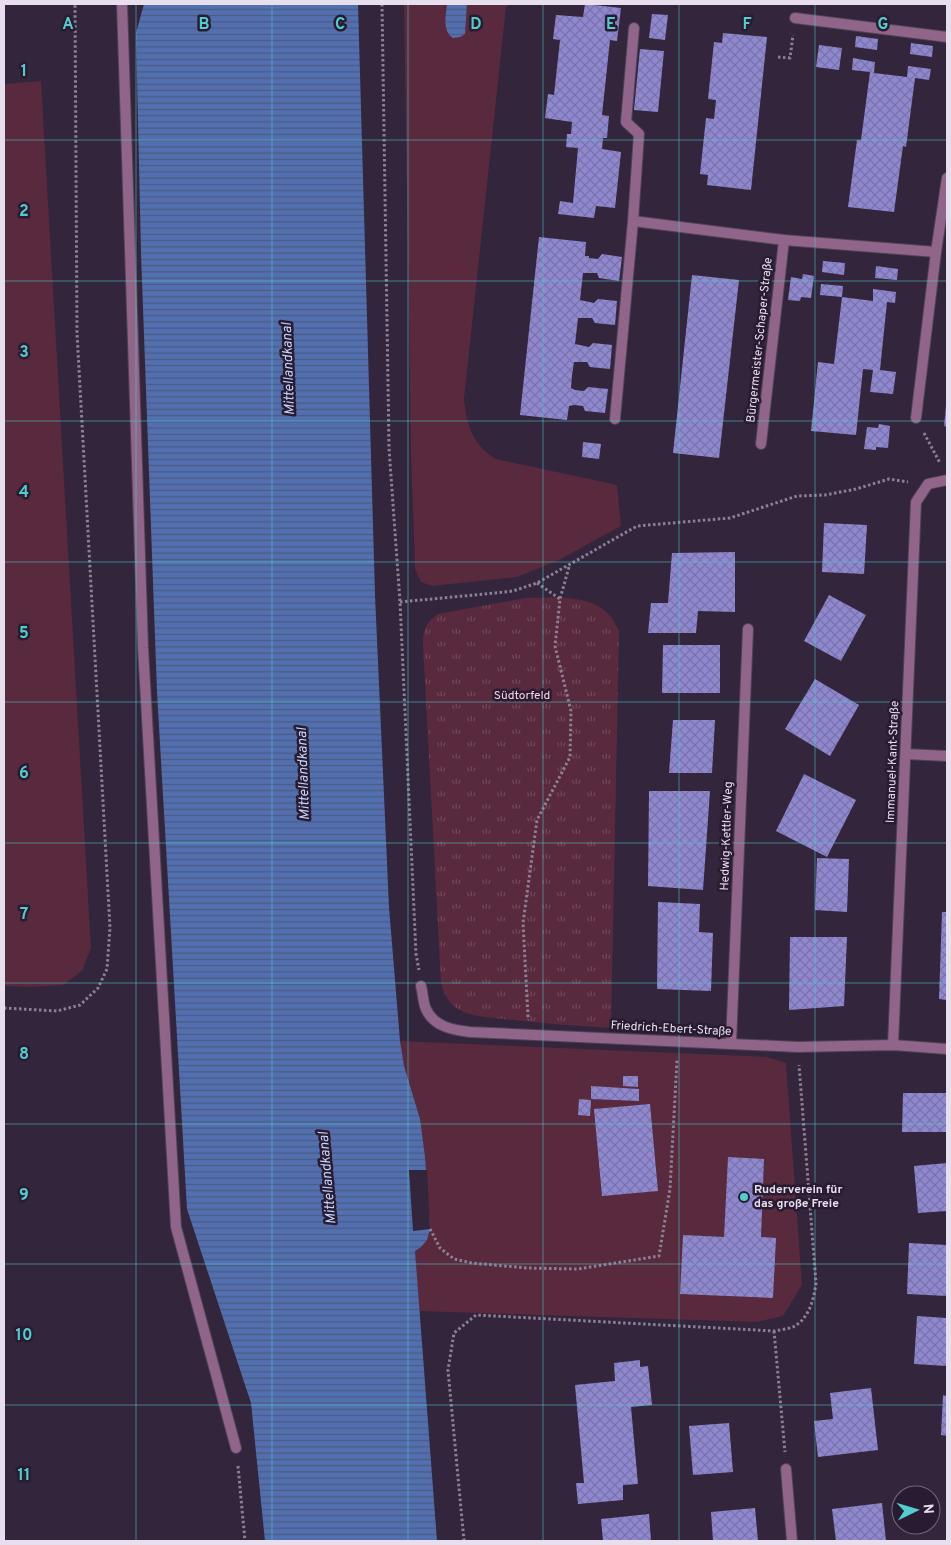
<svg xmlns="http://www.w3.org/2000/svg" width="951" height="1545" font-family="Overpass,sans-serif">
<style>
.green{fill:#59293d}
.park{fill:url(#park-tufts)}
.water{fill:url(#water-rules)}
.pier{fill:#32253c}
.building{fill:url(#building-cross-hatch)}
.lines{fill:none;stroke-linecap:round;stroke-linejoin:round}
.service-casing{stroke:#4f4358;stroke-width:12}
.minor-casing{stroke:#4f4358;stroke-width:12}
.path{stroke:#8c8194;stroke-width:3;stroke-dasharray:2.5 2.5;stroke-linecap:butt}
.service{stroke:#906589;stroke-width:10}
.minor{stroke:#906589;stroke-width:10}
.grid{fill:none;stroke:#52cdce;stroke-width:1;stroke-opacity:0.55}
.poi-dot{fill:#52cdce;stroke:#281b32;stroke-width:2}
.labels{text-anchor:middle;dominant-baseline:central;stroke-width:5;stroke-linejoin:round;paint-order:stroke}
.street-label{font-size:12px;fill:#e7deee;stroke:#281b32}
.park-label{font-size:12px;fill:#fdd0e0;stroke:#281b32}
.poi-label{font-size:12px;font-weight:bold;fill:#e7deee;stroke:#281b32;text-anchor:start}
.water-label{font-size:14px;font-style:italic;fill:#c3d5fa;stroke:#281b32}
.grid-label{font-size:16px;text-anchor:middle;font-weight:bold;fill:#52cdce;stroke:#281b32;stroke-width:5;stroke-linejoin:round;paint-order:stroke}
</style>
<defs>
<pattern id="park-tufts" width="24" height="20" patternUnits="userSpaceOnUse" patternTransform="scale(1.25)"><rect width="24" height="20" fill="#59293d"/><path d="M3 7l-1-3M5 7V3M7 7l1-3M15 17l-1-3M17 17v-4M19 17l1-3" fill="none" stroke="#714859"/></pattern>
<pattern id="water-rules" width="6" height="5" patternUnits="userSpaceOnUse" patternTransform="scale(1.25)"><rect width="6" height="5" fill="#526fb0"/><path d="M0 2.5h6" fill="none" stroke="#4c5b81"/></pattern>
<pattern id="building-cross-hatch" width="8" height="8" patternUnits="userSpaceOnUse" patternTransform="scale(1.25)"><rect width="8" height="8" fill="#8f88d1"/><path d="M0 0l8 8M0 8l8-8" fill="none" stroke="#7973a8"/></pattern>
</defs>
<rect width="100%" height="100%" fill="#32253c"/>
<g class="green">
<path d="M404,4H447L446,29L465,33L467,4H510L506,7L464,399C467,426 472,444 496,459L617,485L621,526L559,560L517,577L432,586L421,582L415,569L411,455Z"/>
<polygon points="41,81 91,948 82,971 63,985 29,987 4,986 4,84"/>
<polygon points="400,1041 767,1057 786,1063 802,1285 783,1316 757,1322 419,1311"/>
</g>
<path class="park" d="M525,598C552,598 592,593 611,617C614,621 617,627 619,631L611,1028C575,1026 539,1023 503,1019C489,1017 470,1017 458,1009C448,1003 445,995 441,984L423,644C423,630 426,622 438,614Z"/>
<g class="water">
<polygon points="144,4 358,4 375,595 389,907 400,1041 404,1066 420,1119 425,1157 430,1229 427,1240 421,1247 415,1251 437,1541 265,1541 251,1403 187,1209 157,692 141,253 136,33"/>
<path d="M447,4H467L465,34L460,37L453,38C442,31 446,15 447,4Z"/>
</g>
<polygon class="pier" points="409,1170 427,1170 430,1229 413,1231"/>
<g class="building">
<polygon points="585,4 621,8 617,41 610,40 602,115 609,116 607,138 603,138 602,149 621,152 615,208 596,206 594,218 558,214 560,201 573,203 578,148 566,147 567,134 571,134 572,122 545,118 548,94 554,95 560,40 553,39 556,15 583,17"/>
<polygon points="652,14 668,15 665,40 649,38"/>
<polygon points="723,33 767,37 751,190 707,185 708,175 700,174 706,118 714,119 716,100 708,99 714,42 722,43"/>
<polygon points="856,36 878,39 877,50 855,47"/>
<polygon points="911,43 933,46 932,57 910,54"/>
<polygon points="819,45 842,48 839,70 816,67"/>
<polygon points="640,49 664,51 658,112 634,110"/>
<polygon points="853,58 875,62 874,73 907,77 908,66 931,69 929,80 915,78 906,147 903,146 894,212 848,207 857,140 861,140 870,72 852,70"/>
<polygon points="539,237 586,242 585,256 589,256 589,258 598,259 602,254 622,257 619,281 599,278 597,273 583,273 580,300 594,303 598,299 617,301 615,325 595,323 592,318 578,318 575,344 589,347 593,343 612,345 610,369 590,367 587,362 574,362 572,375 571,388 575,390 584,391 588,387 608,389 605,413 585,411 583,406 574,405 569,406 567,420 520,415"/>
<polygon points="823,261 845,263 844,275 822,272"/>
<polygon points="876,266 898,269 897,280 875,278"/>
<polygon points="803,274 814,276 811,298 801,297 800,301 788,300 791,277 802,279"/>
<polygon points="692,275 739,280 719,458 673,453"/>
<polygon points="821,284 843,286 842,297 820,295"/>
<polygon points="873,289 896,292 895,303 887,302 880,370 896,372 893,394 870,392 873,370 863,369 856,435 811,431 818,362 834,364 842,297 873,301"/>
<polygon points="946,406 947,406 947,427 944,426"/>
<polygon points="879,424 890,426 888,448 876,447 876,450 864,449 867,427 878,428"/>
<polygon points="583,442 601,444 599,459 582,457"/>
<polygon points="824,523 867,525 864,574 822,572"/>
<polygon points="735,552 735,612 698,611 696,633 648,633 651,603 668,603 672,553"/>
<polygon points="829,595 866,615 841,661 804,641"/>
<polygon points="663,645 720,645 720,693 662,693"/>
<polygon points="815,679 859,705 830,756 785,729"/>
<polygon points="673,720 715,720 712,773 669,773"/>
<polygon points="804,774 856,800 827,857 776,831"/>
<polygon points="649,791 710,791 703,890 648,886"/>
<polygon points="817,858 849,859 847,912 815,910"/>
<polygon points="658,902 700,904 699,932 713,933 711,991 657,989"/>
<polygon points="942,912 947,912 947,1000 939,999"/>
<polygon points="790,937 847,937 844,1006 789,1010"/>
<polygon points="623,1076 638,1076 638,1087 623,1086"/>
<polygon points="591,1086 639,1089 639,1101 591,1099"/>
<polygon points="903,1093 947,1093 947,1132 902,1132"/>
<polygon points="579,1099 591,1100 590,1116 578,1115"/>
<polygon points="650,1104 658,1191 602,1196 594,1109"/>
<polygon points="728,1157 764,1159 761,1237 776,1238 773,1298 680,1294 683,1235 724,1237"/>
<polygon points="947,1163 947,1211 918,1213 914,1166"/>
<polygon points="909,1243 947,1245 947,1296 907,1294"/>
<polygon points="917,1316 947,1318 947,1366 914,1364"/>
<polygon points="640,1360 640,1367 648,1366 652,1405 631,1407 638,1484 623,1485 623,1500 578,1504 576,1483 584,1483 575,1385 615,1381 614,1363"/>
<polygon points="871,1388 878,1450 818,1457 814,1421 833,1419 830,1393"/>
<polygon points="943,1395 947,1396 947,1436 941,1435"/>
<polygon points="729,1423 733,1472 693,1475 689,1426"/>
<polygon points="882,1503 886,1541 836,1541 832,1509"/>
<polygon points="755,1508 758,1541 713,1541 711,1512"/>
<polygon points="649,1514 651,1541 603,1541 601,1519"/>
</g>
<g class="lines">
<g class="service-casing">
<polyline id="service" points="122,4 143,648 176,1227 236,1448"/>
</g>
<g class="minor-casing">
<g id="minor">
<polyline points="795,18 947,37"/>
<polyline points="634,28 626,122 639,134 633,221 784,240 936,252"/>
<polyline points="916,418 936,252 947,178"/>
<polyline points="615,419 633,221"/>
<polyline points="761,444 784,240"/>
<polyline points="906,754 947,756"/>
<path d="M421,986C423,993 423,1003 426,1009C434,1027 453,1030 470,1032L798,1047L893,1045L947,1049"/>
<polyline points="731,1044 748,629"/>
<polyline points="893,1045 916,502 928,484 947,480"/>
<polyline points="786,1469 792,1541"/>
</g>
</g>
<g class="path">
<polyline points="382,4 389,448 400,602 416,954 419,970"/>
<polyline points="778,57 790,58 793,35"/>
<polyline points="924,433 940,463"/>
<polyline points="537,583 560,599"/>
<polyline points="400,602 495,593 513,591 537,583 637,526 730,518 797,496 825,495 856,489 889,479 908,482"/>
<polyline points="4,1008 57,1011 80,1005 98,988 107,969 110,928 77,333 75,4"/>
<polyline points="528,1017 523,923 537,820 570,757 571,711 555,646 560,599 569,567"/>
<polyline points="430,1229 440,1248 454,1259 472,1263 527,1268 578,1269 659,1256 670,1189 677,1060"/>
<polyline points="774,1331 785,1452"/>
<polyline points="238,1466 245,1541"/>
<path d="M464,1541L448,1370L454,1333L476,1315L774,1331C779,1330 788,1329 793,1327C809,1319 814,1299 816,1283L799,1065"/>
</g>
<use href="#service" class="service"/>
<use href="#minor" class="minor"/>
</g>
<path class="grid" d="M136,4V1541M272,4V1541M408,4V1541M543,4V1541M679,4V1541M815,4V1541M4,140H947M4,281H947M4,421H947M4,562H947M4,702H947M4,843H947M4,983H947M4,1124H947M4,1264H947M4,1405H947"/>
<circle class="poi-dot" cx="744" cy="1197" r="5"/>
<g class="labels">
<g class="street-label">
<text transform="translate(760 340) rotate(-84)">Bürgermeister-Schaper-Straße</text>
<text transform="translate(893 762) rotate(-88)">Immanuel-Kant-Straße</text>
<text transform="translate(727 836) rotate(-88)">Hedwig-Kettler-Weg</text>
<text transform="translate(671 1029) rotate(3)">Friedrich-Ebert-Straße</text>
</g>
<g class="park-label">
<text x="522" y="696">Südtorfeld</text>
</g>
<g class="poi-label">
<text x="754" y="1190">Ruderverein für<tspan x="754" dy="14">das große Freie</tspan></text>
</g>
<g class="water-label">
<text transform="translate(289 369) rotate(-92)">Mittellandkanal</text>
<text transform="translate(304 774) rotate(-92)">Mittellandkanal</text>
<text transform="translate(328 1178) rotate(-95)">Mittellandkanal</text>
</g>
</g>
<g class="grid-label">
<text x="68" y="29">A</text>
<text x="204" y="29">B</text>
<text x="340" y="29">C</text>
<text x="476" y="29">D</text>
<text x="611" y="29">E</text>
<text x="747" y="29">F</text>
<text x="883" y="29">G</text>
<text x="24" y="76">1</text>
<text x="24" y="216">2</text>
<text x="24" y="357">3</text>
<text x="24" y="497">4</text>
<text x="24" y="638">5</text>
<text x="24" y="778">6</text>
<text x="24" y="919">7</text>
<text x="24" y="1059">8</text>
<text x="24" y="1200">9</text>
<text x="24" y="1340">10</text>
<text x="24" y="1480">11</text>
</g>
<rect width="951" height="1545" fill="none" stroke="#e7deee" stroke-width="10"/>
<g transform="translate(916 1510) rotate(85)"><circle r="24" fill="#281b32" stroke="#74697d"/>
<path d="M0-4L9 19L0 12L-9 19Z" fill="#52cdce"/>
<text y="-8" font-size="14" font-weight="bold" text-anchor="middle" fill="#e7deee">N</text>
</g>
</svg>
